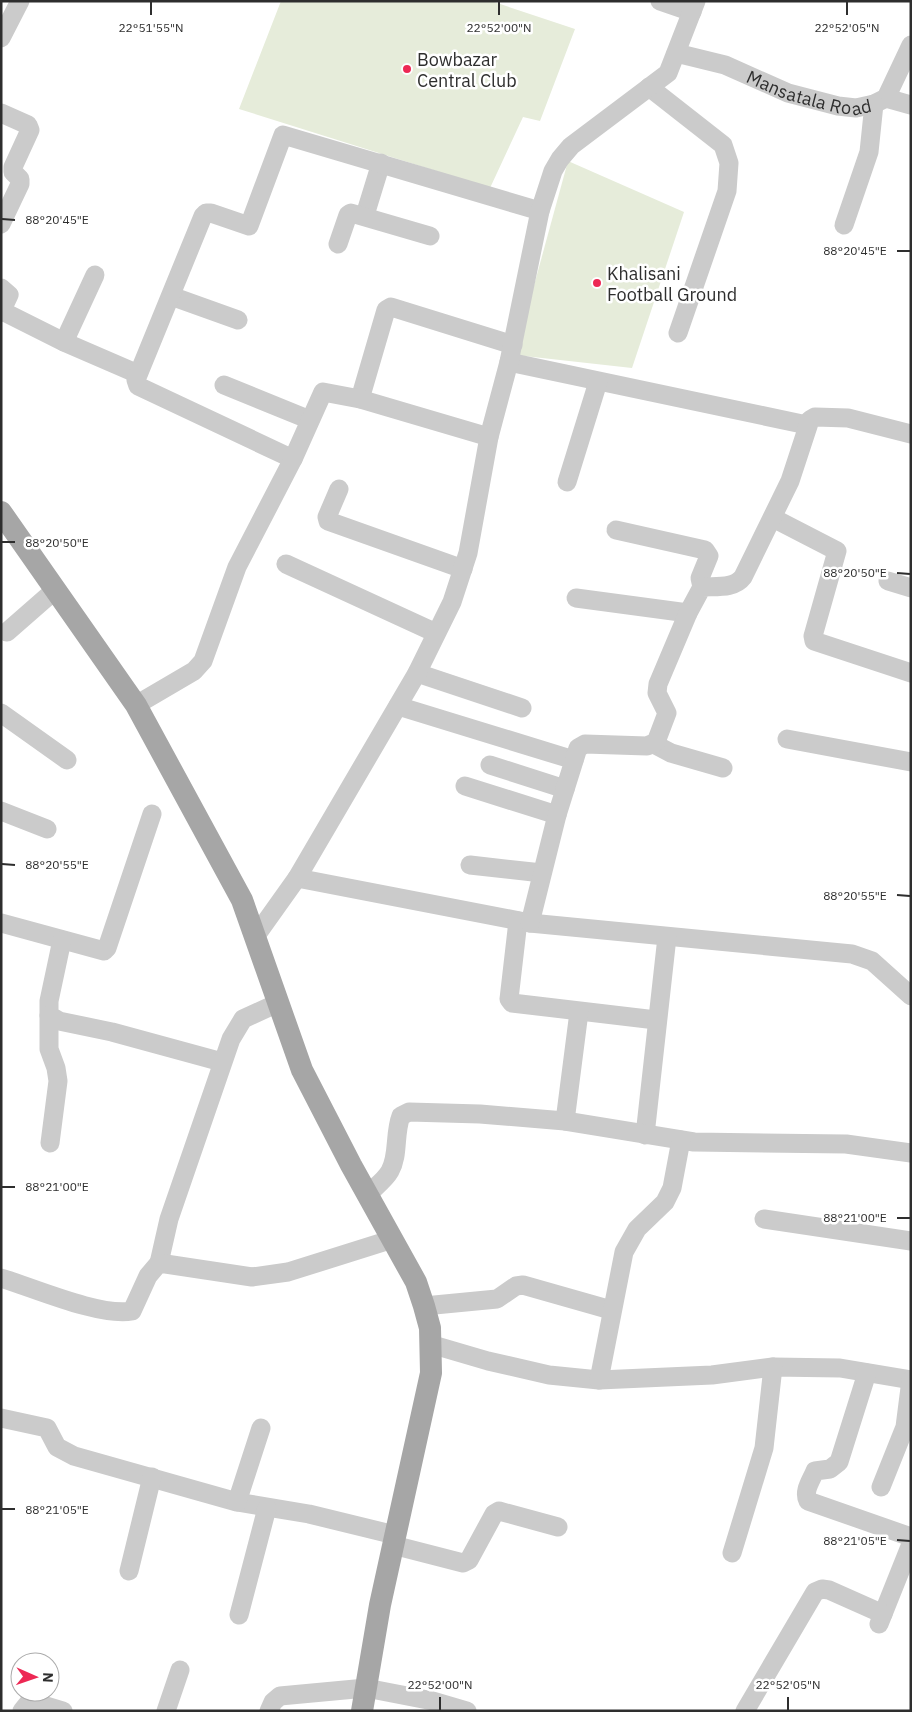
<svg xmlns="http://www.w3.org/2000/svg" width="912" height="1712" font-family="'IBM Plex Sans',sans-serif">
<style>
.green{fill:#e6ecda}
.lines{fill:none;stroke-linecap:round;stroke-linejoin:round}
.minor{stroke:#cbcbcb;stroke-width:19}
.major{stroke:#a6a6a6;stroke-width:22}
.ticks{fill:none;stroke:#2e2e2e;stroke-width:2}
.poi-dot{fill:#ed2854;stroke:#fff;stroke-width:2}
.labels{text-anchor:middle;dominant-baseline:central;stroke-width:5;stroke-linejoin:round;paint-order:stroke}
.poi-label{font-size:18px;fill:#2e2e2e;stroke:#fff;text-anchor:start}
.street-label{font-size:18px;fill:#2e2e2e;stroke:#fff}
.ticks-label{font-size:12px;text-anchor:middle;fill:#2e2e2e;stroke:#fff;stroke-width:5;stroke-linejoin:round;paint-order:stroke}
</style>
<rect width="100%" height="100%" fill="#fff"/>
<g class="green">
<polygon points="281,1 491,1 575,29 540,121 523,117 490,188 239,109"/>
<polygon points="568,161 684,212 632,368 515,355"/>
</g>
<g class="lines">
<g class="minor">
<polyline points="660,1 692,12"/>
<polyline points="1,38 20,1"/>
<path id="s1" d="M676,53L725,65L788,93L838,106L856,108L874,104L886,98L911,45"/>
<polyline points="649,87 723,145 729,163 727,191 678,333"/>
<polyline points="886,98 911,105"/>
<polyline points="1,113 28,125 30,130 13,167 13,172 20,179 20,184 1,224"/>
<polyline points="365,215 381,163"/>
<polyline points="844,225 869,152 874,104"/>
<polyline points="338,244 348,215 351,213 430,236"/>
<polyline points="1,288 9,295 1,312"/>
<polyline points="171,296 238,320"/>
<polyline points="2,311 64,342 138,374"/>
<polyline points="64,342 95,275"/>
<polyline points="509,362 807,425"/>
<polyline points="224,385 310,420"/>
<polyline points="360,399 386,310 391,307 513,345"/>
<polyline points="293,459 138,386 136,380 203,216 206,213 211,213 249,226 283,135 540,211"/>
<polyline points="567,482 598,382"/>
<polyline points="339,489 327,517 328,521 463,569"/>
<polyline points="773,518 837,551 813,636 814,641 911,673"/>
<polyline points="616,530 705,550 709,556 700,578 702,587"/>
<polyline points="286,564 436,633"/>
<polyline points="888,581 911,588"/>
<polyline points="576,598 688,613"/>
<polyline points="7,632 55,590"/>
<polyline points="417,673 522,708"/>
<polyline points="136,705 194,671 203,661 237,567 293,459 323,392 360,399 489,437"/>
<polyline points="398,706 574,760"/>
<polyline points="1,713 67,760"/>
<polyline points="787,739 911,762"/>
<polyline points="654,744 671,753 723,768"/>
<polyline points="490,765 565,789"/>
<polyline points="465,786 557,815"/>
<polyline points="1,811 47,829"/>
<polyline points="470,865 542,873"/>
<polyline points="297,878 530,923 852,954 872,961 911,996"/>
<polyline points="518,921 509,999 512,1003 656,1020"/>
<polyline points="1,923 104,951 107,948 152,814"/>
<path d="M530,923L557,815L578,748L585,744L647,746L656,742L667,713L657,693L658,684L688,613L702,587C716,586 734,589 743,577L790,481L810,420L815,417L848,418L911,434"/>
<polyline points="255,937 297,878 417,673 452,602 468,553 489,437 509,362 540,211 553,171 560,159 571,146 668,73 696,1"/>
<polyline points="62,940 49,1001 49,1015 59,1021 112,1032 222,1062"/>
<polyline points="49,1015 49,1049 56,1068 58,1081 50,1143"/>
<polyline points="565,1121 579,1012"/>
<polyline points="645,1135 667,937"/>
<path d="M368,1194C375,1187 385,1180 390,1171C399,1155 394,1134 401,1116L409,1112L480,1114L565,1121L694,1142L846,1144L911,1153"/>
<polyline points="764,1219 911,1241"/>
<polyline points="159,1263 169,1219 231,1039 243,1019 278,1003"/>
<path d="M1,1278C34,1288 100,1317 132,1311L148,1276L159,1263L252,1277L288,1272L393,1239"/>
<polyline points="424,1306 497,1299 516,1286 523,1285 611,1310"/>
<polyline points="430,1344 488,1361 549,1375 599,1380 712,1375 773,1367 840,1368 911,1380"/>
<path d="M867,1373L839,1462L830,1469L815,1471C811,1481 803,1491 808,1501L911,1537"/>
<polyline points="599,1380 624,1252 637,1229 665,1202 672,1188 681,1140"/>
<polyline points="1,1418 47,1428 57,1447 74,1456 237,1502 309,1514 395,1535"/>
<polyline points="881,1487 905,1427 911,1380"/>
<polyline points="237,1502 261,1428"/>
<polyline points="393,1545 463,1563 469,1560 494,1514 499,1511 558,1527"/>
<polyline points="732,1553 764,1448 773,1367"/>
<polyline points="129,1571 152,1477"/>
<polyline points="239,1615 267,1508"/>
<polyline points="879,1624 911,1544"/>
<polyline points="22,1711 30,1701 63,1711"/>
<polyline points="166,1711 180,1670"/>
<polyline points="269,1711 273,1702 280,1696 366,1688 433,1701 467,1711"/>
<polyline points="745,1711 815,1592 822,1589 829,1590 883,1614"/>
</g>
<polyline class="major" points="1,512 136,705 242,900 302,1070 351,1165 416,1282 424,1306 430,1328 431,1373 380,1605 362,1711"/>
</g>
<path class="ticks" d="M151,15V2M499,15V2M847,15V2M2,219L15,220M897,251H910M2,542H15M897,573L910,574M2,864L15,865M897,895L910,896M2,1187H15M897,1218H910M2,1509H15M897,1540L910,1541M440,1710V1697M788,1710V1697"/>
<g class="poi-dot">
<circle cx="407" cy="69" r="5"/>
<circle cx="597" cy="283" r="5"/>
</g>
<g class="labels">
<g class="poi-label">
<text x="417" y="59">Bowbazar<tspan x="417" dy="21">Central Club</tspan></text>
<text x="607" y="273">Khalisani<tspan x="607" dy="21">Football Ground</tspan></text>
</g>
<g class="street-label">
<text stroke="none"><textPath href="#s1" startOffset="140">Mansatala Road</textPath></text>
</g>
</g>
<g class="ticks-label">
<text x="151" y="32">22°51'55"N</text>
<text x="499" y="32">22°52'00"N</text>
<text x="847" y="32">22°52'05"N</text>
<text x="57" y="224">88°20'45"E</text>
<text x="855" y="255">88°20'45"E</text>
<text x="57" y="547">88°20'50"E</text>
<text x="855" y="577">88°20'50"E</text>
<text x="57" y="869">88°20'55"E</text>
<text x="855" y="900">88°20'55"E</text>
<text x="57" y="1191">88°21'00"E</text>
<text x="855" y="1222">88°21'00"E</text>
<text x="57" y="1514">88°21'05"E</text>
<text x="855" y="1545">88°21'05"E</text>
<text x="440" y="1689">22°52'00"N</text>
<text x="788" y="1689">22°52'05"N</text>
</g>
<rect width="912" height="1712" fill="none" stroke="#2e2e2e" stroke-width="5"/>
<g transform="translate(35 1677) rotate(92)"><circle r="24" fill="#ffffff" stroke="#ababab"/>
<path d="M0-4L9 19L0 12L-9 19Z" fill="#ed2854"/>
<text y="-8" font-size="14" font-weight="bold" text-anchor="middle" fill="#2e2e2e">N</text>
</g>
</svg>
